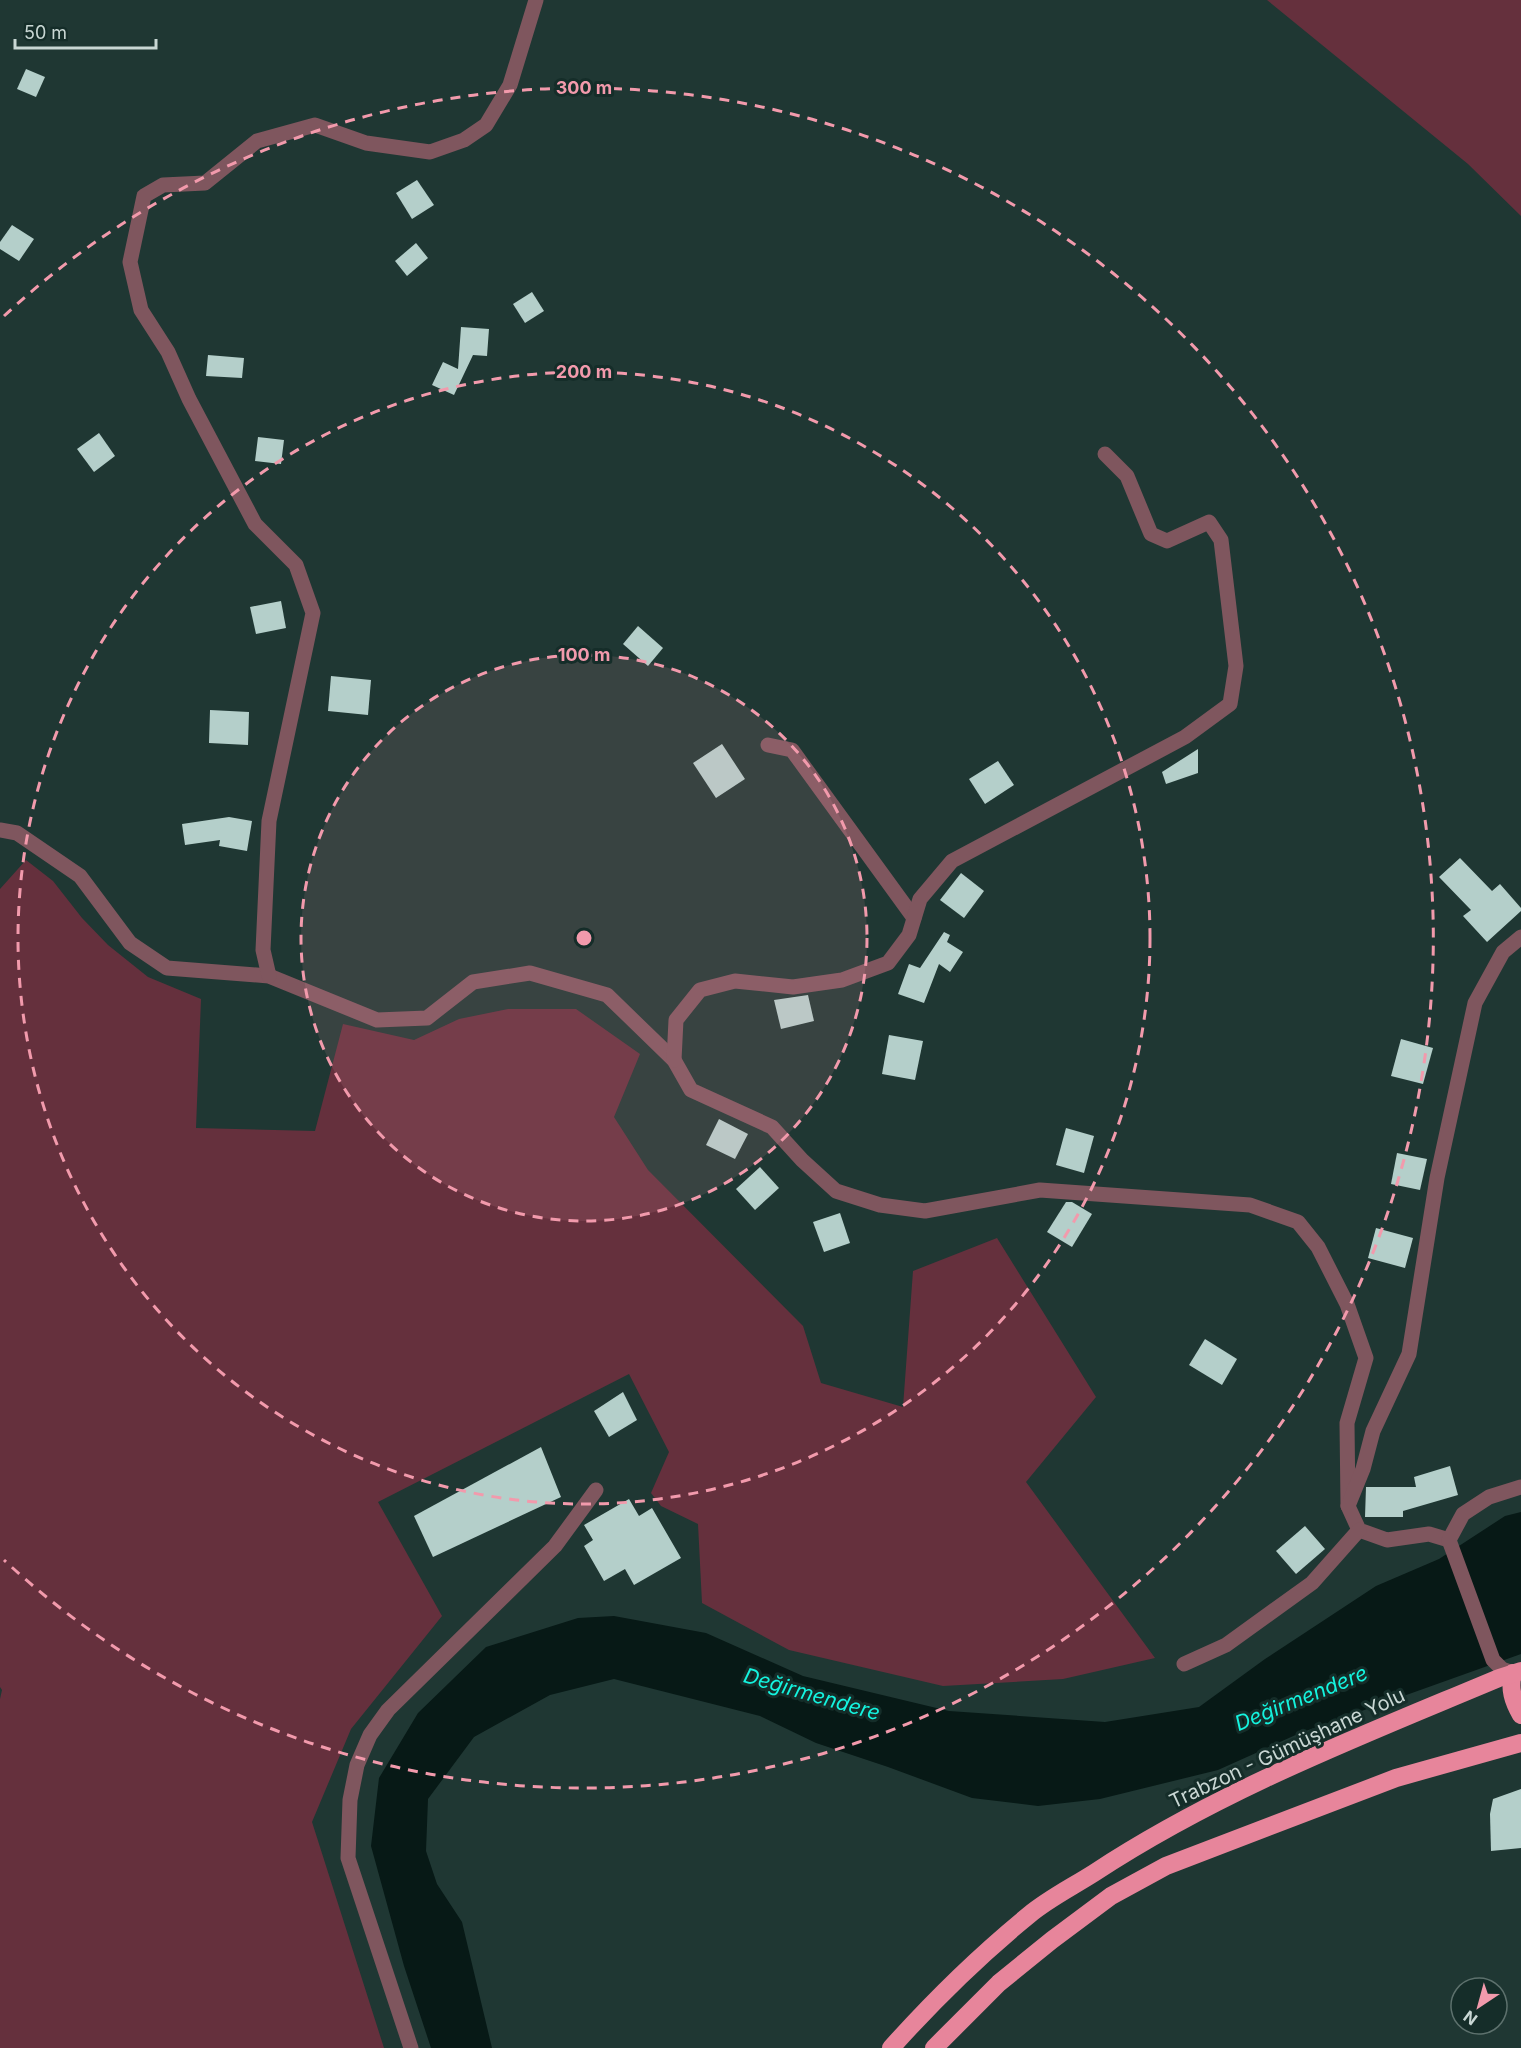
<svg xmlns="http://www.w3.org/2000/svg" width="1521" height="2048" font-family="Inter,sans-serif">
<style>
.green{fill:#65303d}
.water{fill:#071916}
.building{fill:#b4cfca}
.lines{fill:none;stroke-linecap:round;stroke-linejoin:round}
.minor{stroke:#7f565e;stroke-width:15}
.highway{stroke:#e7859b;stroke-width:18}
.ring{fill:none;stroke:#f29aac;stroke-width:3;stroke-dasharray:10 8}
.labels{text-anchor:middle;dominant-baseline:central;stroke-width:6;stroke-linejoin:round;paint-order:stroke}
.street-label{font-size:20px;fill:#c9d7d4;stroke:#152d29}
.water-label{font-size:21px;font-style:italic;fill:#14f4df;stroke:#152d29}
.centre{fill:#f29aac;stroke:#152d29;stroke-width:3}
.ring-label{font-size:18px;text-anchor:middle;font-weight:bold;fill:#f29aac;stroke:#152d29;stroke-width:6;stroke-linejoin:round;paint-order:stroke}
</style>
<rect width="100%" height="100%" fill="#1f3733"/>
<g class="green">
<polygon points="1267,0 1521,0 1521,216 1468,164"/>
<polygon points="26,860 53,881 82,918 108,945 148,977 201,999 196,1128 315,1131 343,1024 414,1040 459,1019 508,1009 576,1009 640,1054 614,1117 648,1170 803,1326 821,1383 903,1407 913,1271 997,1238 1096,1397 1026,1482 1155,1658 1063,1679 943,1686 789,1650 702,1603 698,1524 661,1506 651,1493 669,1452 629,1374 378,1502 442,1616 351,1729 312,1822 384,2048 0,2048 0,1699 2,1690 0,1687 0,889"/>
</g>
<polygon class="water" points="1521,1512 1521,1654 1300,1733 1218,1770 1100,1799 1038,1806 972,1798 888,1767 816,1743 760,1716 614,1679 550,1695 474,1737 428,1799 426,1851 437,1884 462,1922 492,2048 431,2048 404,1966 371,1846 379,1778 418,1713 486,1647 578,1618 614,1616 706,1633 803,1676 949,1711 1105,1722 1199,1707 1265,1659 1376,1586 1439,1559 1505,1516"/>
<g class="building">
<polygon points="26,69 45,77 36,97 17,89"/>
<polygon points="417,180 434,205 412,219 396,193"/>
<polygon points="12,225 34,239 19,261 0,249 0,242"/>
<polygon points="416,243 428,258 407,276 395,261"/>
<polygon points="532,292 544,311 525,323 513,304"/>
<polygon points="461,327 489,329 487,356 473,355 454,395 432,385 443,362 458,369"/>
<polygon points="208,355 244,358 242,378 206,376"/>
<polygon points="99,433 115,456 94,472 77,449"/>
<polygon points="258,437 284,440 281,464 255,461"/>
<polygon points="281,601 286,628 256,634 250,607"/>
<polygon points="638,626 663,648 648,666 623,644"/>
<polygon points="331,676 371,680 368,715 328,711"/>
<polygon points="210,710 249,712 248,745 209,743"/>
<polygon points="722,744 745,779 716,798 693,763"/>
<polygon points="1198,749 1198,773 1166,784 1162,772"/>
<polygon points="998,761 1014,785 985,804 969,779"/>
<polygon points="229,817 252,821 247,851 219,846 220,840 185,845 182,824"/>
<polygon points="1460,858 1492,891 1500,884 1521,908 1521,911 1487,942 1463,916 1471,910 1439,877"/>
<polygon points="961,873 984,891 964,918 940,900"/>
<polygon points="944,932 950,935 947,942 963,952 950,972 939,964 924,1003 898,994 909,964 920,968"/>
<polygon points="808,995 814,1021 781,1029 774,1000"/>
<polygon points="889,1035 923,1041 915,1080 882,1074"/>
<polygon points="1401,1039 1433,1048 1423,1084 1391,1076"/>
<polygon points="719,1119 748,1134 735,1159 706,1145"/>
<polygon points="1066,1128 1094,1136 1084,1173 1056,1165"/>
<polygon points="1397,1153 1427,1159 1420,1190 1391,1184"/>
<polygon points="760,1167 779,1188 755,1210 736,1189"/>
<polygon points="1066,1202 1072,1202 1092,1214 1072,1247 1047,1232"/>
<polygon points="840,1213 850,1243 824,1252 813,1222"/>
<polygon points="1376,1228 1413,1238 1405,1268 1368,1258"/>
<polygon points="1205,1339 1237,1359 1222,1385 1189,1365"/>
<polygon points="623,1392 637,1420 609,1437 594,1411"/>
<polygon points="541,1447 561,1497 433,1557 414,1516"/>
<polygon points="1450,1466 1458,1495 1403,1511 1403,1517 1365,1517 1366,1487 1416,1487 1414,1477"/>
<polygon points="629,1499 639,1516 652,1508 681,1558 634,1585 625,1569 604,1581 584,1546 593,1540 584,1525"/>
<polygon points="1305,1526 1325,1549 1296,1574 1276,1551"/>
<polygon points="1521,1789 1521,1848 1491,1851 1490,1814 1493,1799"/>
</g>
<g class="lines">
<g class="minor">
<polyline points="768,745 792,750 914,918"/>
<polyline points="0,830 17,833 80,876 130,943 167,968 269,976 377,1020 427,1018 473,982 530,973 607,995 674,1060 691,1090 772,1127 802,1160 836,1191 880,1205 925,1211 1040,1190 1250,1205 1298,1222 1318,1247 1347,1304 1366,1358 1347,1423 1348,1506"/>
<polyline points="269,976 263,950 269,821 313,613 296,565 255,524 189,399 168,352 141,310 130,262 144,196 163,185 205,183 257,141 315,125 366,143 430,152 464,140 486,125 510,85 536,0"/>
<polyline points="674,1060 676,1020 700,990 735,981 793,987 842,980 888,963 909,935 920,899 952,861 1185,737 1230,704 1236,666 1221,540 1209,522 1167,541 1151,534 1127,476 1105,454"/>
<polyline points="1449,1540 1429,1534 1387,1540 1359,1530 1348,1506 1363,1469 1373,1431 1409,1354 1437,1178 1475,1003 1503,952 1521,937"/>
<polyline points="1184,1664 1226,1645 1312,1583 1359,1530"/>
<polyline points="1513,1673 1502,1669 1493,1660 1449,1540 1463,1514 1489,1497 1521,1487"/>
<polyline points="411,2048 348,1858 350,1800 357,1765 370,1735 388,1710 555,1546 596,1490"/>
</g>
<g class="highway">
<path d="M1513,1673C1509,1689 1513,1701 1521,1715"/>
<path d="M891,2048C933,2001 980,1955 1029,1915C1048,1899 1072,1887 1094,1873C1220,1790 1361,1736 1499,1678L1521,1671"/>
<polyline points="934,2048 999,1983 1052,1940 1111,1896 1166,1866 1396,1778 1521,1743"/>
</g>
</g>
<circle cx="584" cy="938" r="283" fill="#f29aac" fill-opacity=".12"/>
<g class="ring">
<circle cx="584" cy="938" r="283"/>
<circle cx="584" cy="938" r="566"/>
<path d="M4 316A850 850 0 1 1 4 1560"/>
</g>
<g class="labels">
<g class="street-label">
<text transform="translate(1287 1748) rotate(-25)">Trabzon - Gümüşhane Yolu</text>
</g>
<g class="water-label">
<text transform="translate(812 1694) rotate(16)">Değirmendere</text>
<text transform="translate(1301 1698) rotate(-22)">Değirmendere</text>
</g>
</g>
<circle cx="584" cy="938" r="9" class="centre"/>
<g class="ring-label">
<text x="584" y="94">300 m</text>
<text x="584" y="378">200 m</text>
<text x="584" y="661">100 m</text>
</g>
<g transform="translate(1479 2006) rotate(216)"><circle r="28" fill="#152d29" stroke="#5d716d" stroke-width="1.5"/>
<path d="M0-4.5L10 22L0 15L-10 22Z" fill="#f29aac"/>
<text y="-9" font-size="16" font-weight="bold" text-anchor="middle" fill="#c9d7d4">N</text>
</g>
<path d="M15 39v9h141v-9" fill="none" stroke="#c9d7d4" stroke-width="3"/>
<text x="24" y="39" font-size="18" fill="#c9d7d4" stroke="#152d29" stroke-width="4.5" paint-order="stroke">50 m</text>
</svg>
